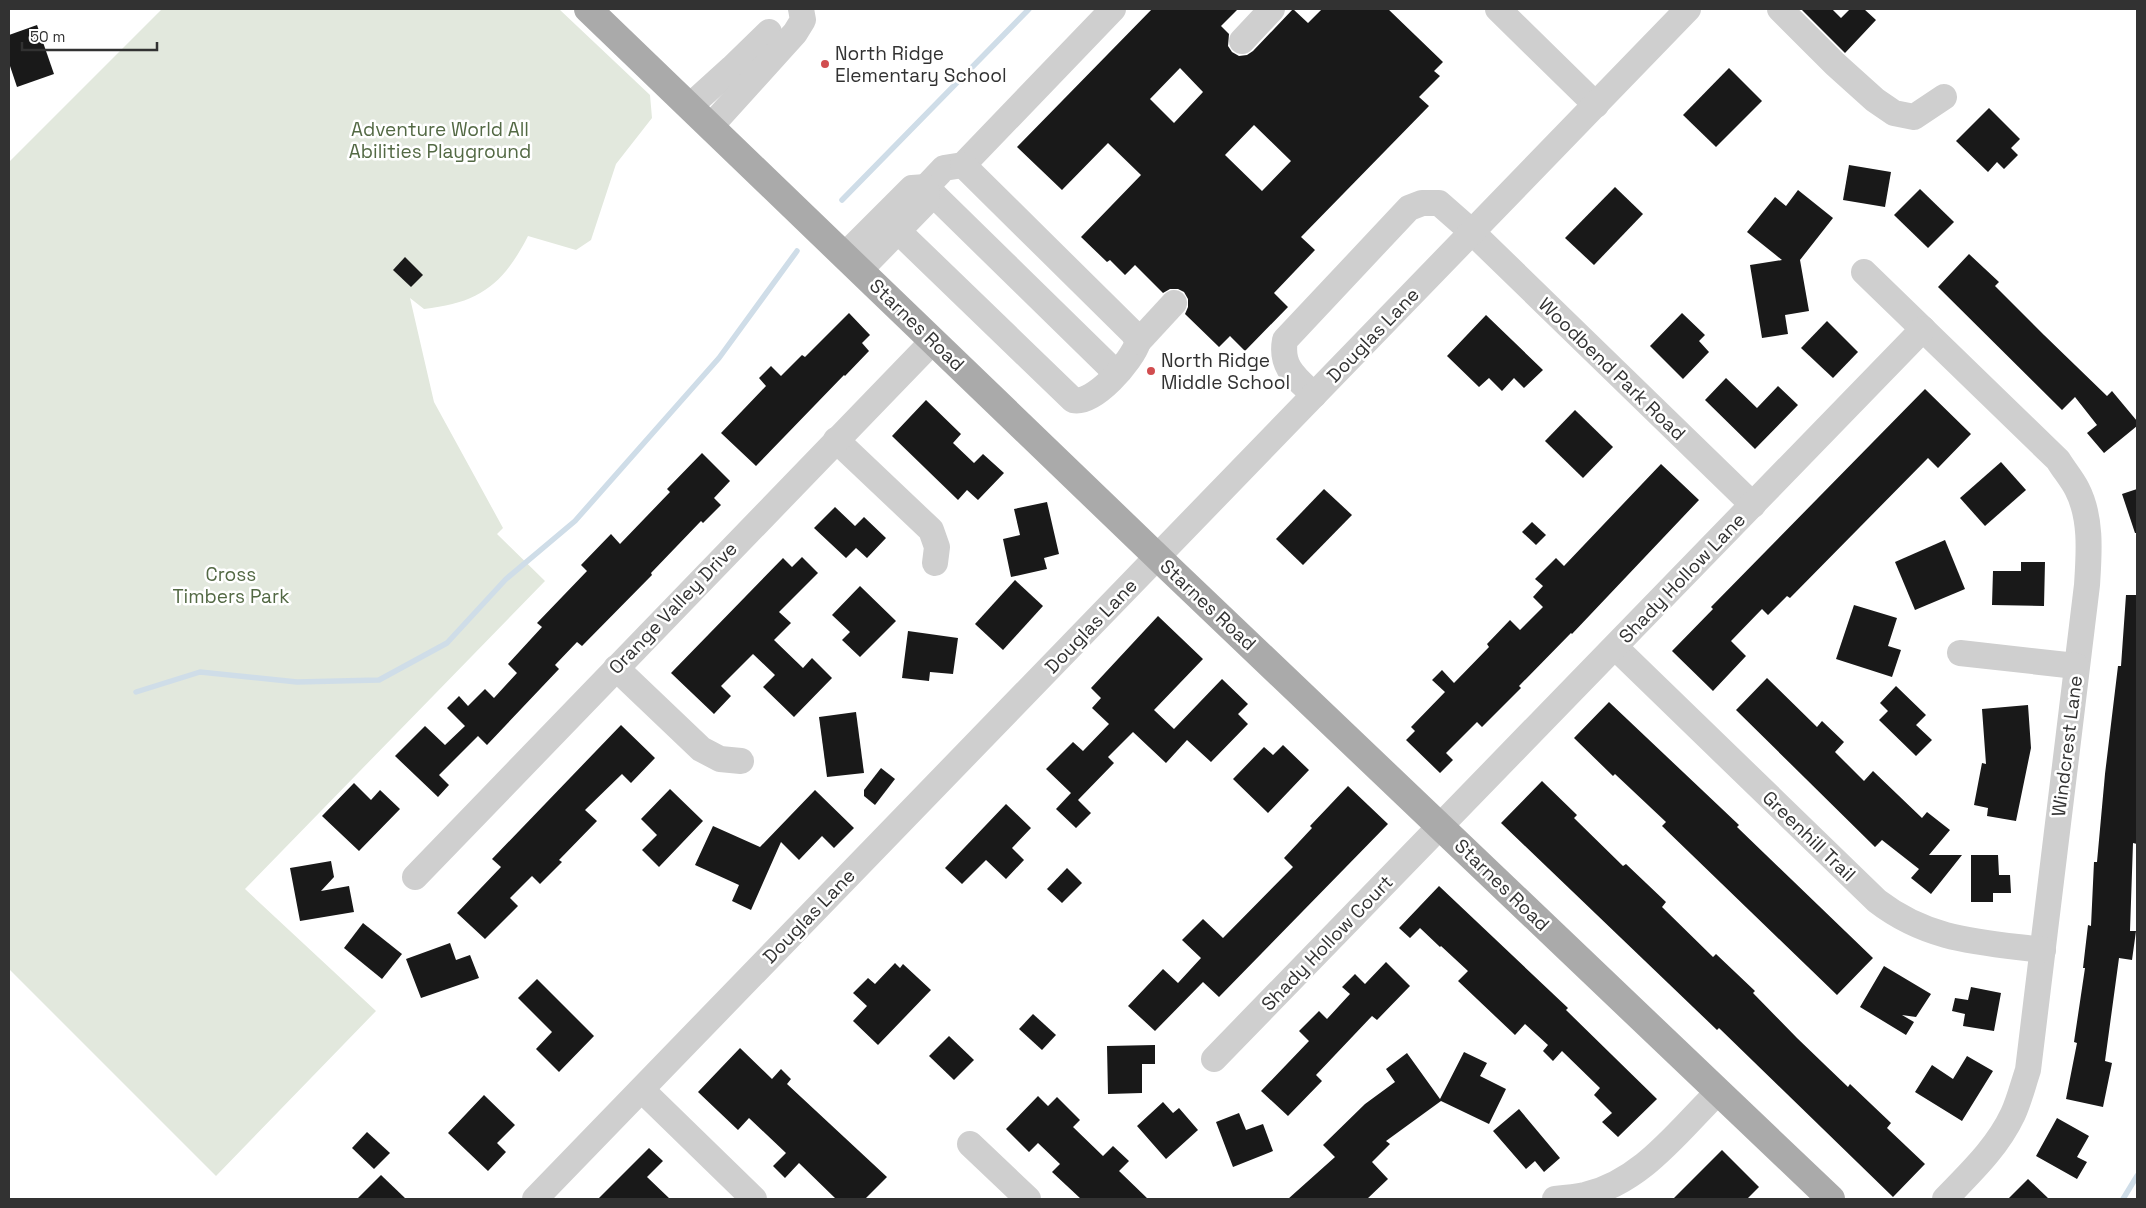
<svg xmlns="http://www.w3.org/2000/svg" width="2146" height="1208" font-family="'Space Grotesk',sans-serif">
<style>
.green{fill:#e2e8dd}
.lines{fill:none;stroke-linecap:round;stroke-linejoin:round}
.stream{stroke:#cfdde8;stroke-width:5.5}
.building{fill:#191919;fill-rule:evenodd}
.minor{stroke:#cfcfcf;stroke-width:26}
.major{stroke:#aaa;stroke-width:28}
.poi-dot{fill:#d14d4f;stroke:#fff;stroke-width:2}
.labels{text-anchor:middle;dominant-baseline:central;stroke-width:5;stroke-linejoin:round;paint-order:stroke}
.poi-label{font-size:19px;fill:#323232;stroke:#fff;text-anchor:start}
.park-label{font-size:19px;fill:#536944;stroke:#fff}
.street-label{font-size:19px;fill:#323232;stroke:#fff}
</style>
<rect width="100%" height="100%" fill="#fff"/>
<path class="green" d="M162,9H559L650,95L652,118L616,164L591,240L576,250L528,236C503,285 479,303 424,309L410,298L434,402L503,528L497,534L545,581L245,889L376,1011L216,1176L9,969V162Z"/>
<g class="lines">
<g class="stream">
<polyline points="842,200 1029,9"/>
<polyline points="136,692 200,672 297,682 379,680 447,643 506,579 575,521 719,358 797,251"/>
<polyline points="2123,1199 2137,1176"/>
</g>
</g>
<g class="building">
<path d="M1152,9H1238L1221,26L1229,34L1228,46L1232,52L1239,56L1247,55L1253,51L1293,9L1308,23L1322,9H1388L1443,62L1434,71L1440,76L1419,97L1429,106L1301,237L1315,250L1274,293L1288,307L1245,351L1230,336L1219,347L1185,314L1188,307V299L1184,292L1178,289H1170L1163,293L1135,265L1125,275L1110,260L1107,262L1081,237L1141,175L1108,143L1062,190L1017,147ZM1180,68L1203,92L1174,123L1150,99ZM1254,125L1291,161L1262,191L1225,155Z"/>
<polygon points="1801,9 1832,9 1841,18 1850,9 1864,9 1876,20 1845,53"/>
<polygon points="37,25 54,74 17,87 9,63 9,35"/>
<polygon points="1729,68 1762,101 1716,147 1683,115"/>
<polygon points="1989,108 2020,139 2011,148 2018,155 2004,169 1997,162 1988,172 1956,141"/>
<polygon points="1849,165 1891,172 1885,207 1843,200"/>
<polygon points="1615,187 1643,214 1594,265 1565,238"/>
<polygon points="1920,189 1954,222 1928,248 1894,215"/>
<polygon points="1798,190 1833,218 1800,260 1809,311 1785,315 1788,334 1762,338 1750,265 1782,260 1747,232 1775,197 1786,206"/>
<polygon points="1969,254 1999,282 1995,286 2044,335 2107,396 2112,391 2137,421 2137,426 2104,453 2087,433 2097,425 2075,397 2062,410 1938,287"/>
<polygon points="405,257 423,275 411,287 393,270"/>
<polygon points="849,313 870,335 862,343 869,351 845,376 844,375 756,466 721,433 766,386 759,378 771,366 781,376 802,355 805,357"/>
<polygon points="1682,313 1705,335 1699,341 1709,352 1683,379 1650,346"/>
<polygon points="1486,315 1543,370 1524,388 1514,378 1502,391 1489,378 1479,387 1447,356"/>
<polygon points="1827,321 1858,352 1833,378 1801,348"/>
<polygon points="1726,378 1757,408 1778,386 1798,405 1755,449 1705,400"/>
<polygon points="1925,389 1971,434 1938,468 1928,458 1790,598 1787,596 1768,615 1762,609 1731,641 1746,656 1713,691 1672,651 1713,609 1711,607"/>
<polygon points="926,400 961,434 953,443 974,463 983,454 1004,473 978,500 967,490 958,500 892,436"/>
<polygon points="1575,410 1613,447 1583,478 1545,441"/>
<polygon points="702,453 730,481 714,498 721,505 703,523 701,521 651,573 652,575 582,646 577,642 555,665 559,669 487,745 478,736 439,775 449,785 438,797 395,756 425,726 445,745 465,726 447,708 459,696 468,706 485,689 494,698 517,673 508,664 542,627 537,623 587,571 581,565 611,534 620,544 670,492 667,489"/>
<polygon points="2001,462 2026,490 1985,526 1960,498"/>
<polygon points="1661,464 1699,500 1572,634 1571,633 1519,686 1521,688 1482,727 1477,722 1446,753 1453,760 1440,773 1406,740 1415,731 1411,727 1445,692 1432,680 1442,670 1454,683 1489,647 1487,644 1510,620 1520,630 1543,607 1533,597 1543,586 1535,579 1556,558 1564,566"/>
<polygon points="1324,489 1352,515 1303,565 1276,539"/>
<polygon points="2137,489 2137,533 2135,533 2122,494"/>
<polygon points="1047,502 1059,554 1044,558 1047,569 1011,577 1003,539 1020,535 1014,509"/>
<polygon points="835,507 855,526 864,517 886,538 867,558 856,548 846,558 814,528"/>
<polygon points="1532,522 1546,535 1536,545 1522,532"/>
<polygon points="1945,540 1965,589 1915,610 1895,562"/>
<polygon points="802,557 818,573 779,612 791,623 774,640 803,668 812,658 832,678 794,717 763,687 775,675 753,654 721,686 731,696 714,714 671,673 783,558 792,567"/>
<polygon points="2021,562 2045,562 2044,606 1992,605 1993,571 2021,571"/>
<polygon points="1015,580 1043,606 1003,650 975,624"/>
<polygon points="860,586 896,621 860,657 842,640 850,632 832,615"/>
<polygon points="2126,595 2137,595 2137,844 2133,843 2130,931 2136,931 2132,960 2119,958 2105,1061 2112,1063 2103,1107 2066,1099 2077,1043 2074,1042 2085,968 2083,968 2088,925 2091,926 2094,862 2097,862 2105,774 2118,666 2121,666"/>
<polygon points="1854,605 1897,618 1888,646 1901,650 1892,677 1836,659"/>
<polygon points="1158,616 1203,659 1154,710 1174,729 1222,679 1248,704 1238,714 1248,724 1211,762 1187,740 1166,763 1133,732 1108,757 1114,763 1078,800 1091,813 1076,828 1056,809 1071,793 1046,769 1073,742 1083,751 1109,724 1092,708 1101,698 1091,688"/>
<polygon points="908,631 958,638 953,674 930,672 929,681 902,678"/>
<polygon points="1767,678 1817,727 1822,721 1844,742 1835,752 1864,781 1873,771 1922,818 1927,812 1950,830 1929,855 1962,855 1931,894 1911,878 1919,869 1882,840 1875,847 1736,710"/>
<polygon points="1896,686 1926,715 1916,725 1932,740 1916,756 1879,720 1888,711 1880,703"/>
<polygon points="1609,702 1739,825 1737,827 1873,958 1837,995 1662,826 1666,822 1615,774 1613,776 1574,738"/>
<polygon points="2028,705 2031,748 2016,821 1987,816 1988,808 1974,805 1982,763 1986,764 1982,709"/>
<polygon points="856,712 864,773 827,777 819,717"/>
<polygon points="621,725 655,758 631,783 622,774 585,810 597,821 559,860 562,862 540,884 532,876 510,898 518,906 485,939 457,913 501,867 492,859"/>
<polygon points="1283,745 1309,770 1268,813 1233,779 1264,747 1273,755"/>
<polygon points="881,768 895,779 875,805 864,796 864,790"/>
<polygon points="1542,781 1577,815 1574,818 1623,866 1626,864 1666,902 1662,907 1713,957 1716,954 1755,991 1753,993 1797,1038 1848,1087 1850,1084 1891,1123 1887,1128 1925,1164 1893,1197 1719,1028 1717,1030 1501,823"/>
<polygon points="354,783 371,800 380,790 400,809 359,851 322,816"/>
<polygon points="1348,786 1388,824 1219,997 1203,982 1155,1031 1128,1006 1163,969 1178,983 1201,958 1182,940 1203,919 1223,938 1293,867 1284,858 1312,828 1310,826"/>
<polygon points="670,789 703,821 659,867 642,850 657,835 641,819"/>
<polygon points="815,790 854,828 834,848 822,836 799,860 781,842 751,910 732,901 739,885 695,865 713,826 760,847"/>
<polygon points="1006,804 1031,828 1012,848 1024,860 1006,879 986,860 962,884 945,868"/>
<polygon points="1971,855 1998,855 1999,875 2010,875 2011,893 1993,893 1993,902 1971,902"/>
<polygon points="331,861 334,877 321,891 349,886 354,912 300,921 290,868"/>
<polygon points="1067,868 1082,883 1062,903 1047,889"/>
<polygon points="1439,886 1568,1008 1566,1010 1657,1099 1618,1137 1602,1122 1612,1113 1594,1095 1600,1088 1562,1051 1553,1061 1543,1051 1548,1045 1525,1024 1515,1035 1458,981 1468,971 1441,946 1440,947 1420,928 1410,938 1399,928"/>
<polygon points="363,923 402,954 382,979 344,948"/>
<polygon points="450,943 456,960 470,955 479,978 421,998 406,959"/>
<polygon points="1386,962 1410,986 1377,1020 1372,1016 1316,1075 1322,1081 1288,1116 1261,1091 1309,1041 1299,1031 1319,1011 1327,1019 1350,994 1342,987 1355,974 1365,984"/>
<polygon points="895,963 900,968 903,964 931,990 878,1045 853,1021 867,1006 853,993 868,978 875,984"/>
<polygon points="1884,966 1931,994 1916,1017 1902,1015 1914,1022 1906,1035 1860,1007"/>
<polygon points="537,979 594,1036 559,1072 536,1049 552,1032 518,998"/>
<polygon points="1971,987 2001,993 1994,1031 1963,1026 1965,1014 1952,1011 1955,998 1968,1000"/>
<polygon points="1033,1014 1056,1035 1042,1050 1019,1029"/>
<polygon points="949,1036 974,1060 954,1080 929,1056"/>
<polygon points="1155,1045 1155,1064 1142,1064 1142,1093 1108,1094 1107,1046"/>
<polygon points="740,1048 772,1079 781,1069 791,1079 787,1084 887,1177 865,1199 836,1199 799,1163 785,1178 773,1166 786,1153 749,1118 738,1130 698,1092"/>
<polygon points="1464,1052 1487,1063 1480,1076 1506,1089 1489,1124 1441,1101 1386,1141 1390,1144 1372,1162 1388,1179 1367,1199 1288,1199 1335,1157 1323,1145 1365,1104 1395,1082 1386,1069 1407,1053 1440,1099"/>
<polygon points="1967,1056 1993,1071 1962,1121 1915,1092 1932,1065 1953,1079"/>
<polygon points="484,1095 515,1125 497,1143 506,1152 488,1171 448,1133"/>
<polygon points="1038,1096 1048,1106 1057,1097 1080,1120 1073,1127 1103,1156 1113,1146 1129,1161 1119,1171 1148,1199 1081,1199 1052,1172 1060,1164 1038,1143 1029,1152 1006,1129"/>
<polygon points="1163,1102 1173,1113 1179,1108 1198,1130 1166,1159 1137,1126"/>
<polygon points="1519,1109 1560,1158 1544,1172 1535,1161 1526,1169 1493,1131"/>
<polygon points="1239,1113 1246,1130 1263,1124 1273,1151 1233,1167 1216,1122"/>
<polygon points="2057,1118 2089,1136 2077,1157 2087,1162 2077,1179 2036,1156"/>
<polygon points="367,1132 390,1153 374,1169 352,1148"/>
<polygon points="649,1148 663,1161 647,1177 670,1199 598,1199"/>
<polygon points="1722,1150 1759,1187 1747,1199 1673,1199"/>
<polygon points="381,1175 406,1199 357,1199"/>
<polygon points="2028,1179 2049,1199 2008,1199"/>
</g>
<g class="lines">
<g class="minor">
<polyline points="1113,9 963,165 944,168 926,187 1116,373"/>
<polyline points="1498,9 1596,105"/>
<polyline points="1780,9 1835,64 1875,100 1894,113 1914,117 1944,97"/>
<polyline points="1242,41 1272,9"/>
<polyline points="689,107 732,68 769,32"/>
<polyline points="710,127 795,33 803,20 801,9"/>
<path d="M898,231L1073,400C1094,405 1132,361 1138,342L1133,333L963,165"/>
<polyline points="845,255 912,188 926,187 927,201 860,270"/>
<path d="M1864,272L2058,460C2064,470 2072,479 2077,489C2092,518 2089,554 2087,585L2028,1070C2023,1085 2019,1101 2013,1114C1997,1148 1970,1173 1945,1199"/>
<polyline points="1138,342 1174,303"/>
<path d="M1314,395C1296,378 1280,367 1285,340L1409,208L1422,203H1439L1472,232L1753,505"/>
<polyline points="836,440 931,530 937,547 935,563"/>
<path d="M1615,647L1877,901C1929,941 1980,942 2043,950"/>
<polyline points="1960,653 2076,666"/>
<polyline points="616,668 701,749 720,759 741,761"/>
<polyline points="415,877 933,341"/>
<polyline points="1214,1059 1923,329"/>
<polyline points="642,1090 754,1199"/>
<polyline points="970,1144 1028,1199"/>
<polyline points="535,1199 1688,9"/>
<path d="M1555,1199C1565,1198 1575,1197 1585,1195C1642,1182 1679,1130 1718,1092"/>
</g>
<polyline class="major" points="588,9 1172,571 1831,1199"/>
</g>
<g class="poi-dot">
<circle cx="825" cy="64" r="5"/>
<circle cx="1151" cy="371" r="5"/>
</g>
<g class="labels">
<g class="poi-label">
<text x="835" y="53">North Ridge<tspan x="835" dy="22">Elementary School</tspan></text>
<text x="1161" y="360">North Ridge<tspan x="1161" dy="22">Middle School</tspan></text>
</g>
<g class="park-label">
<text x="440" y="129">Adventure World All<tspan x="440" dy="22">Abilities Playground</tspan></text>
<text x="231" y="574">Cross<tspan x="231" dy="22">Timbers Park</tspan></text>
</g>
<g class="street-label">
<text transform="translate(917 325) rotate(44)">Starnes Road</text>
<text transform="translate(1373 335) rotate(-46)">Douglas Lane</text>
<text transform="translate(1612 369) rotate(44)">Woodbend Park Road</text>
<text transform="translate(1682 578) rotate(-46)">Shady Hollow Lane</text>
<text transform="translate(1208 605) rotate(43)">Starnes Road</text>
<text transform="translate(673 608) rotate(-46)">Orange Valley Drive</text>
<text transform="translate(1091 626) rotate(-46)">Douglas Lane</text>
<text transform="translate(2067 746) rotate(-83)">Windcrest Lane</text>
<text transform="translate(1809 836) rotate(44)">Greenhill Trail</text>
<text transform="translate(1502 885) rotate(44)">Starnes Road</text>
<text transform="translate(809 916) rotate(-46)">Douglas Lane</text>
<text transform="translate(1327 943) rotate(-46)">Shady Hollow Court</text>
</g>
</g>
<rect width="2146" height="1208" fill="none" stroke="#323232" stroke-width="20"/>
<path d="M22 42v8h135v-8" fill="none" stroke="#323232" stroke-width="2.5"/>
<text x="30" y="42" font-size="15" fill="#323232" stroke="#ffffff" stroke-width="4" paint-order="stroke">50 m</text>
</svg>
